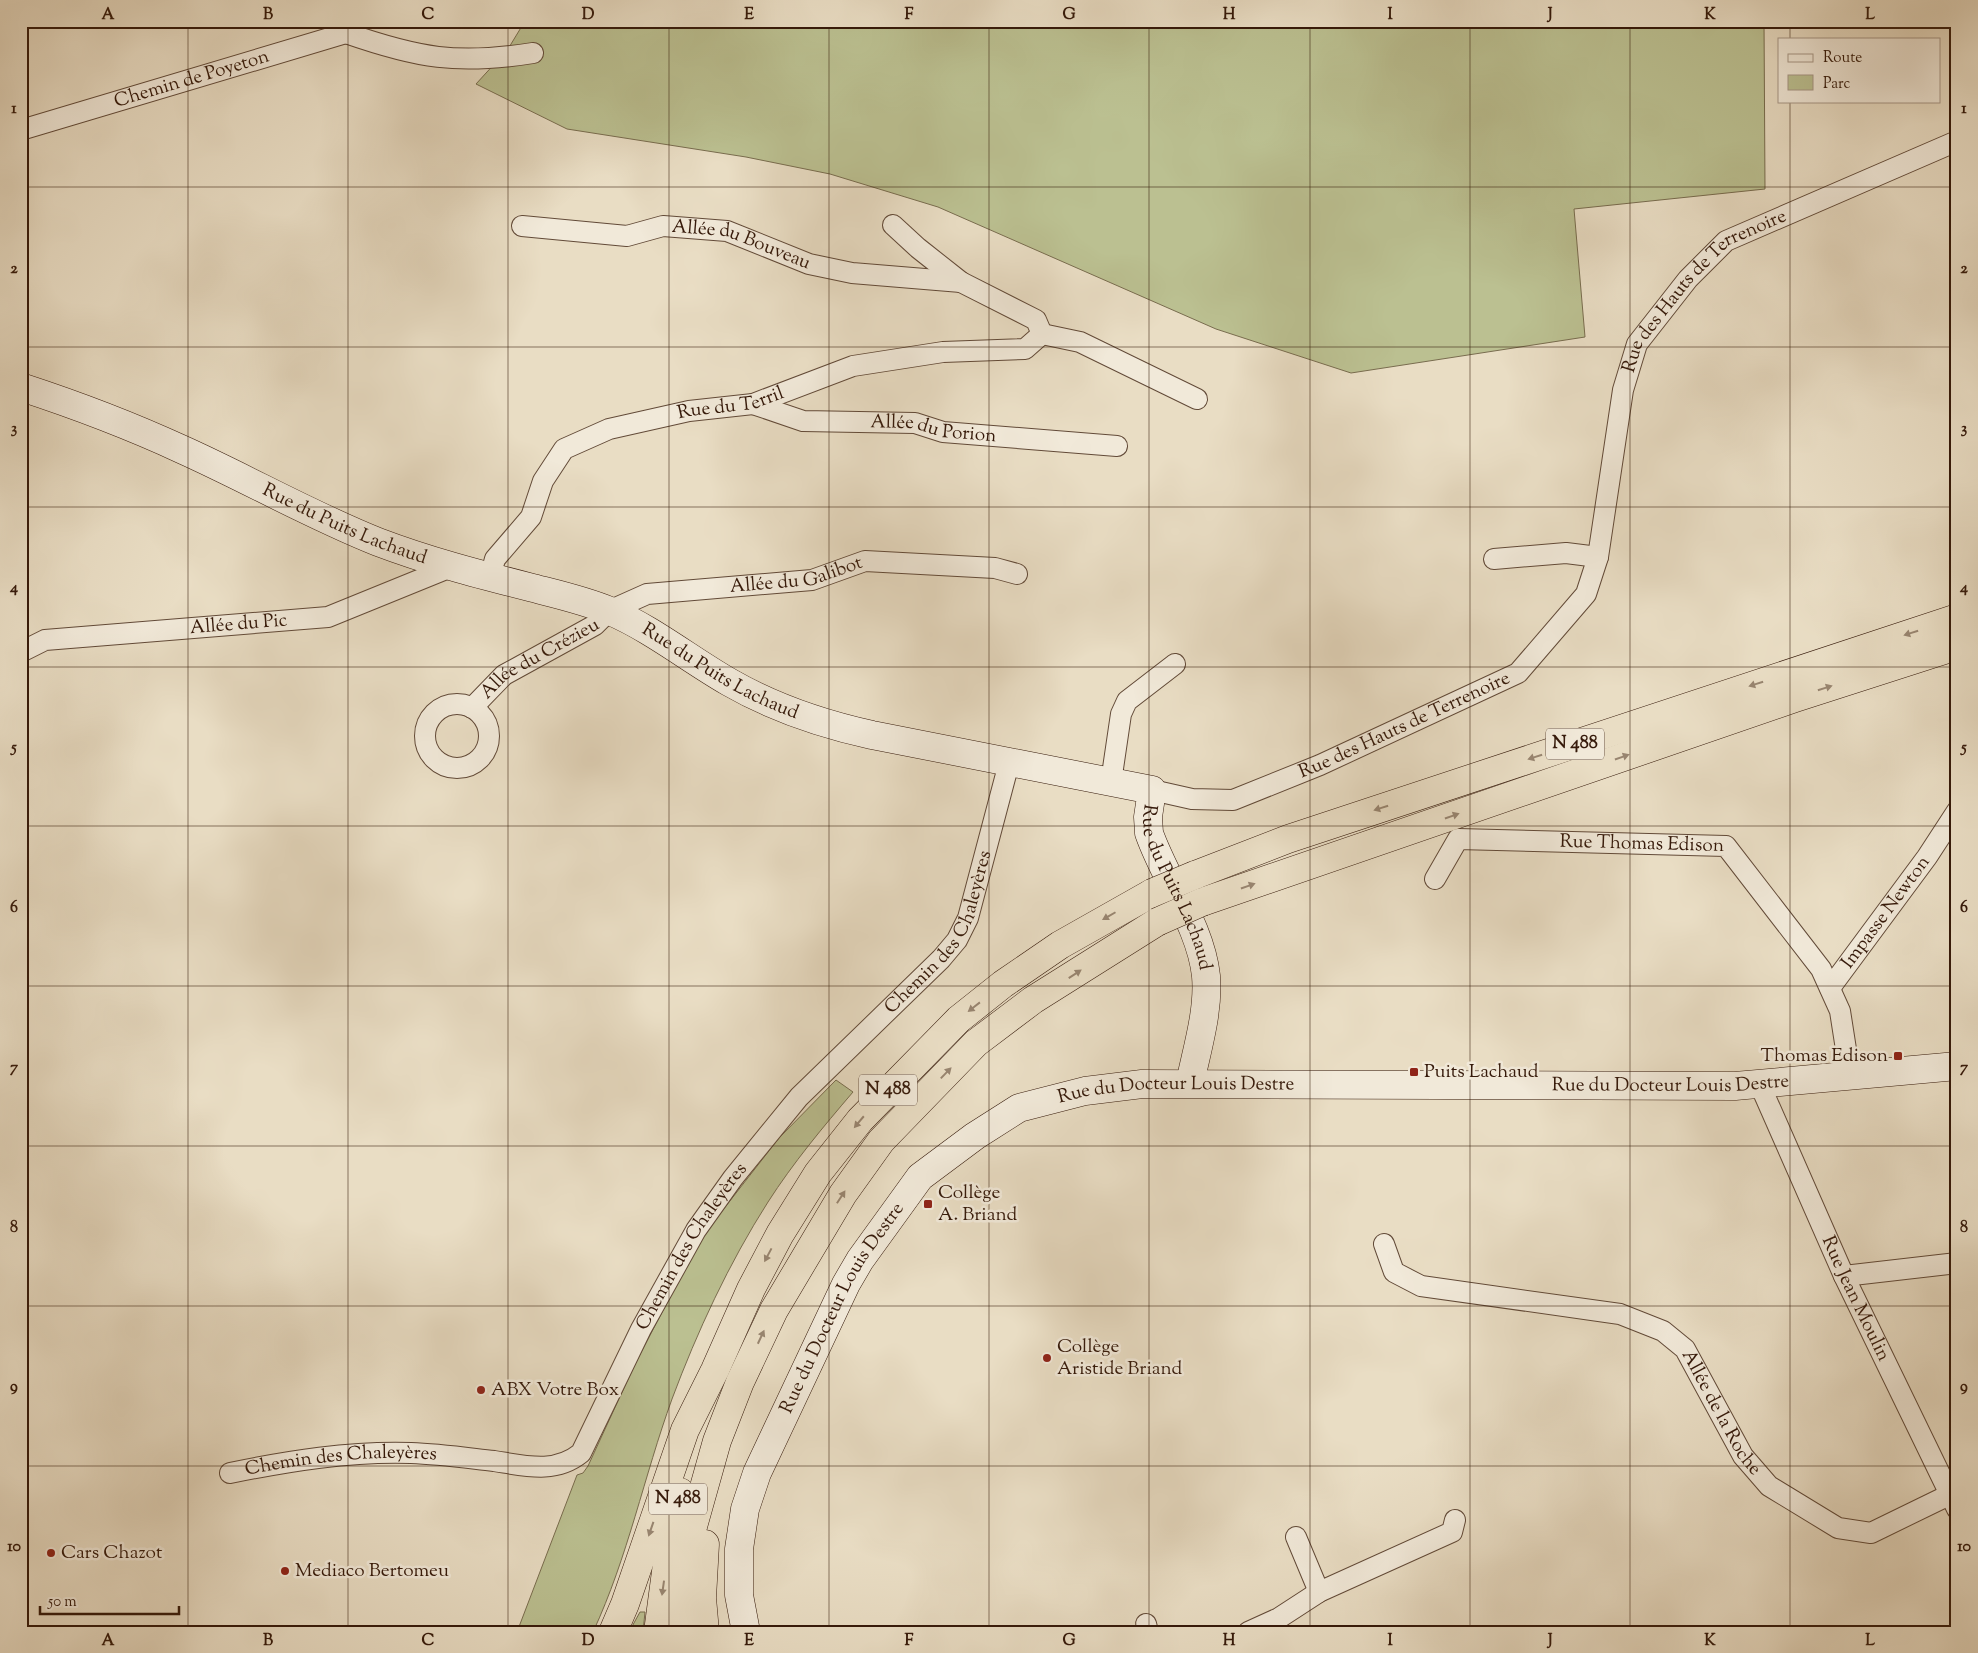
<svg xmlns="http://www.w3.org/2000/svg" width="1978" height="1653" font-family="'Sorts Mill Goudy',serif">
<style>
.green{fill:#bbc091;stroke:#786c4e}
.lines{fill:none;stroke-linecap:round;stroke-linejoin:round}
.street-casing{stroke:#624a38;stroke-width:22}
.secondary-casing{stroke:#35190a;stroke-width:29}
.highway-casing{stroke:#35190a;stroke-width:29}
.street{stroke:#f1e9d9;stroke-width:20}
.secondary{stroke:#f1e9d9;stroke-width:28}
.highway{stroke:#e9ddc4;stroke-width:28}
.highway-bridge-casing{stroke:#35190a;stroke-width:29;stroke-linecap:butt}
.highway-bridge{stroke:#e9ddc4;stroke-width:28}
.oneway{fill:#988570}
.grid{fill:none;stroke:#35190a;stroke-width:1;stroke-opacity:0.55}
.poi-dot{fill:#8f2418;stroke:#f1e9d9;stroke-width:2}
.labels{text-anchor:middle;dominant-baseline:central;stroke-width:5;stroke-linejoin:round;paint-order:stroke}
.shield{fill:#f1e9d9;stroke:#6d5748;stroke-width:1}
.shield-label{font-size:18px;font-weight:bold;fill:#35190a}
.street-label{font-size:19px;fill:#35190a;stroke:#f1e9d9}
.poi-label{font-size:19px;fill:#35190a;stroke:#f1e9d9;text-anchor:start}
.neatline{fill:none;stroke:#35190a;stroke-width:2}
.grid-label{font-size:16px;text-anchor:middle;font-weight:bold;fill:#35190a}
</style>
<rect width="100%" height="100%" fill="#e9ddc4"/>
<filter id="stains"><feTurbulence type="fractalNoise" baseFrequency=".004" numOctaves="4"/><feColorMatrix values="0 0 0 0 .2 0 0 0 0 .09 0 0 0 0 .02 0 0 0 .5 -.17"/></filter>
<radialGradient id="worn" r=".72"><stop offset=".6" stop-color="#630" stop-opacity="0"/><stop offset="1" stop-color="#630" stop-opacity=".3"/></radialGradient>
<g class="green">
<polygon points="525,21 1764,21 1765,189 1574,209 1585,337 1351,373 1216,329 938,207 830,174 746,157 567,129 476,84 508,49"/>
<path d="M836,1080L853,1092C823,1127 793,1163 768,1202C729,1263 697,1332 672,1399C644,1476 628,1557 593,1632H517L577,1475L583,1473L588,1466L635,1364L694,1251L715,1220L779,1138Z"/>
<polygon points="640,1612 645,1612 643,1632 629,1632"/>
</g>
<g class="lines">
<g class="street-casing">
<g id="street">
<path d="M346,33C418,58 457,65 533,53"/>
<path id="s1" d="M21,130L346,33L354,21"/>
<polyline points="893,225 918,248 961,282 1036,320 1042,334"/>
<path id="s2" d="M522,226L627,236L663,226L727,231L809,264L852,273L961,282"/>
<polyline points="1042,334 1080,342 1197,399"/>
<path id="s3" d="M753,404L803,421L915,423L943,432L1117,446"/>
<polyline points="1494,559 1566,553 1598,557"/>
<path id="s4" d="M490,577L495,559L531,517L543,481L564,449L609,429L689,411L753,404L853,366L943,352L1025,349L1042,334"/>
<path id="s5" d="M21,652L45,640L328,617L451,567"/>
<circle cx="457" cy="736" r="32"/>
<path id="s6" d="M472,708L504,675L595,625L609,611L647,594L812,580L865,561L995,568L1017,574"/>
<polyline points="1111,782 1121,714 1127,701 1175,664"/>
<path id="s7" d="M1152,790L1192,799L1233,800L1320,765L1518,673L1586,594L1598,557L1623,390L1637,344L1688,279L1726,241L1957,141"/>
<path id="s8" d="M1435,879L1458,839L1726,846L1821,969L1840,1011L1850,1075"/>
<path id="s9" d="M1830,988L1927,857L1957,811"/>
<path id="s10" d="M1760,1085L1844,1276L1957,1509"/>
<path id="s11" d="M1384,1244L1394,1272L1421,1286L1620,1314L1663,1331L1685,1349L1743,1456L1769,1486L1838,1528L1871,1533L1949,1495"/>
<polyline points="1844,1276 1957,1263"/>
<path id="s12" d="M230,1473C289,1461 350,1451 411,1453C439,1454 467,1458 494,1461C526,1466 555,1474 581,1453L641,1329L696,1230L733,1178L799,1097L941,959L957,940L968,918L1009,763"/>
<polyline points="1296,1537 1319,1592"/>
<polyline points="1146,1624 1148,1632"/>
<polyline points="1248,1632 1279,1618 1319,1592 1452,1532 1455,1520"/>
</g>
</g>
<g class="secondary-casing">
<g id="secondary">
<path id="s13" d="M21,387C76,405 129,425 181,449C248,479 310,515 378,542C428,561 478,574 529,587C556,594 584,600 610,611C652,629 689,659 729,682C774,708 822,724 872,735L1152,790L1148,817L1149,833C1165,879 1201,927 1206,976C1209,1011 1197,1049 1190,1083"/>
<path id="s14" d="M746,1632L739,1595V1549L745,1509L757,1473L846,1284L860,1260L920,1177L975,1136L1019,1108L1085,1091L1142,1084L1735,1086L1957,1066"/>
</g>
</g>
<g class="highway-casing">
<g id="highway">
<polyline points="1195,875 1288,839 1957,618"/>
<polyline points="1202,902 1795,698 1957,646"/>
<polyline points="613,1632 625,1604 685,1430 715,1370 751,1289 780,1234 818,1173 860,1120 959,1019 1003,984 1060,945 1152,893"/>
<polyline points="658,1632 672,1526 680,1492"/>
<polyline points="677,1632 677,1617 692,1530 717,1441 740,1382 774,1310 843,1194 881,1141 976,1043 1033,1000 1157,922"/>
<polyline points="705,1632 702,1598 705,1544"/>
</g>
</g>
<use href="#street" class="street"/>
<use href="#secondary" class="secondary"/>
<use href="#highway" class="highway"/>
<g class="highway-bridge-casing">
<g id="highway-bridge">
<polyline points="1152,893 1195,875"/>
<polyline points="1157,922 1202,902"/>
</g>
</g>
<use href="#highway-bridge" class="highway-bridge"/>
</g>
<defs><path id="oneway-solid" d="M-6-.8H1V-3.2L6.5 0L1 3.2V.8H-6Z" transform="scale(1.25)"/></defs>
<g class="oneway">
<use href="#oneway-solid" transform="translate(1911 633) rotate(162)"/>
<use href="#oneway-solid" transform="translate(1756 684) rotate(162)"/>
<use href="#oneway-solid" transform="translate(1825 688) rotate(-18)"/>
<use href="#oneway-solid" transform="translate(1535 757) rotate(162)"/>
<use href="#oneway-solid" transform="translate(1622 757) rotate(-19)"/>
<use href="#oneway-solid" transform="translate(1381 808) rotate(162)"/>
<use href="#oneway-solid" transform="translate(1452 816) rotate(-19)"/>
<use href="#oneway-solid" transform="translate(1248 886) rotate(-19)"/>
<use href="#oneway-solid" transform="translate(1109 916) rotate(150)"/>
<use href="#oneway-solid" transform="translate(1075 974) rotate(-33)"/>
<use href="#oneway-solid" transform="translate(974 1007) rotate(142)"/>
<use href="#oneway-solid" transform="translate(946 1073) rotate(-46)"/>
<use href="#oneway-solid" transform="translate(859 1122) rotate(130)"/>
<use href="#oneway-solid" transform="translate(841 1197) rotate(-57)"/>
<use href="#oneway-solid" transform="translate(768 1255) rotate(118)"/>
<use href="#oneway-solid" transform="translate(761 1337) rotate(-65)"/>
<use href="#oneway-solid" transform="translate(651 1529) rotate(109)"/>
<use href="#oneway-solid" transform="translate(663 1588) rotate(98)"/>
</g>
<path class="grid" d="M188,21V1632M348,21V1632M508,21V1632M669,21V1632M829,21V1632M989,21V1632M1149,21V1632M1310,21V1632M1470,21V1632M1630,21V1632M1790,21V39M1790,101V1632M21,187H1957M21,347H1957M21,507H1957M21,667H1957M21,826H1957M21,986H1957M21,1146H1957M21,1306H1957M21,1466H1957"/>
<g class="poi-dot">
<rect x="1893" y="1051" width="10" height="10" rx="2.5"/>
<rect x="1409" y="1067" width="10" height="10" rx="2.5"/>
<rect x="923" y="1199" width="10" height="10" rx="2.5"/>
<circle cx="1047" cy="1358" r="5"/>
<circle cx="481" cy="1390" r="5"/>
<circle cx="51" cy="1553" r="5"/>
<circle cx="285" cy="1571" r="5"/>
</g>
<g class="labels">
<g class="shield">
<rect x="1546" y="728.5" width="58" height="31" rx="4"/>
<rect x="859" y="1074.5" width="58" height="31" rx="4"/>
<rect x="649" y="1483.5" width="58" height="31" rx="4"/>
</g>
<g class="shield-label">
<text x="1575" y="744">N 488</text>
<text x="888" y="1090">N 488</text>
<text x="678" y="1499">N 488</text>
</g>
<g class="street-label">
<text stroke="none"><textPath href="#s1" startOffset="178">Chemin de Poyeton</textPath></text>
<text stroke="none"><textPath href="#s2" startOffset="224">Allée du Bouveau</textPath></text>
<text stroke="none"><textPath href="#s7" startOffset="840">Rue des Hauts de Terrenoire</textPath></text>
<text stroke="none"><textPath href="#s4" startOffset="324">Rue du Terril</textPath></text>
<text stroke="none"><textPath href="#s3" startOffset="184">Allée du Porion</textPath></text>
<text stroke="none"><textPath href="#s13" startOffset="352">Rue du Puits Lachaud</textPath></text>
<text stroke="none"><textPath href="#s6" startOffset="362">Allée du Galibot</textPath></text>
<text stroke="none"><textPath href="#s5" startOffset="221">Allée du Pic</textPath></text>
<text stroke="none"><textPath href="#s6" startOffset="85">Allée du Crézieu</textPath></text>
<text stroke="none"><textPath href="#s13" startOffset="758">Rue du Puits Lachaud</textPath></text>
<text stroke="none"><textPath href="#s7" startOffset="269">Rue des Hauts de Terrenoire</textPath></text>
<text stroke="none"><textPath href="#s8" startOffset="230">Rue Thomas Edison</textPath></text>
<text stroke="none"><textPath href="#s13" startOffset="1312">Rue du Puits Lachaud</textPath></text>
<text stroke="none"><textPath href="#s9" startOffset="94">Impasse Newton</textPath></text>
<text stroke="none"><textPath href="#s12" startOffset="996">Chemin des Chaleyères</textPath></text>
<text stroke="none"><textPath href="#s14" startOffset="1276">Rue du Docteur Louis Destre</textPath></text>
<text stroke="none"><textPath href="#s14" startOffset="781">Rue du Docteur Louis Destre</textPath></text>
<text stroke="none"><textPath href="#s12" startOffset="591">Chemin des Chaleyères</textPath></text>
<text stroke="none"><textPath href="#s10" startOffset="234">Rue Jean Moulin</textPath></text>
<text stroke="none"><textPath href="#s14" startOffset="348">Rue du Docteur Louis Destre</textPath></text>
<text stroke="none"><textPath href="#s11" startOffset="409">Allée de la Roche</textPath></text>
<text stroke="none"><textPath href="#s12" startOffset="112">Chemin des Chaleyères</textPath></text>
</g>
<g class="poi-label">
<text x="1888" y="1056" text-anchor="end">Thomas Edison</text>
<text x="1424" y="1072">Puits Lachaud</text>
<text x="938" y="1193">Collège<tspan x="938" dy="22">A. Briand</tspan></text>
<text x="1057" y="1347">Collège<tspan x="1057" dy="22">Aristide Briand</tspan></text>
<text x="491" y="1390">ABX Votre Box</text>
<text x="61" y="1553">Cars Chazot</text>
<text x="295" y="1571">Mediaco Bertomeu</text>
</g>
</g>
<rect width="1978" height="1653" fill="none" stroke="#e9ddc4" stroke-width="55"/>
<rect x="1778" y="38" width="162" height="65" fill="#f1e9d9" stroke="#a69686"/>
<rect x="1788" y="54" width="25" height="8" fill="#f1e9d9" stroke="#a69686"/>
<text x="1823" y="62" font-size="15" fill="#35190a">Route</text>
<rect x="1788" y="75" width="25" height="15" fill="#bbc091" stroke="#a69686"/>
<text x="1823" y="88" font-size="15" fill="#35190a">Parc</text>
<path d="M40 1606v8h139v-8" fill="none" stroke="#35190a" stroke-width="2.5"/>
<text x="48" y="1606" font-size="15" fill="#35190a" stroke="#f1e9d9" stroke-width="4" paint-order="stroke">50 m</text>
<rect x="28" y="28" width="1922" height="1598" class="neatline"/>
<g class="grid-label">
<text x="108" y="19">A</text>
<text x="268" y="19">B</text>
<text x="428" y="19">C</text>
<text x="588" y="19">D</text>
<text x="749" y="19">E</text>
<text x="909" y="19">F</text>
<text x="1069" y="19">G</text>
<text x="1229" y="19">H</text>
<text x="1390" y="19">I</text>
<text x="1550" y="19">J</text>
<text x="1710" y="19">K</text>
<text x="1870" y="19">L</text>
<text x="14" y="113">1</text>
<text x="1964" y="113">1</text>
<text x="14" y="273">2</text>
<text x="1964" y="273">2</text>
<text x="14" y="433">3</text>
<text x="1964" y="433">3</text>
<text x="14" y="592">4</text>
<text x="1964" y="592">4</text>
<text x="14" y="752">5</text>
<text x="1964" y="752">5</text>
<text x="14" y="912">6</text>
<text x="1964" y="912">6</text>
<text x="14" y="1072">7</text>
<text x="1964" y="1072">7</text>
<text x="14" y="1232">8</text>
<text x="1964" y="1232">8</text>
<text x="14" y="1391">9</text>
<text x="1964" y="1391">9</text>
<text x="14" y="1551">10</text>
<text x="1964" y="1551">10</text>
<text x="108" y="1645">A</text>
<text x="268" y="1645">B</text>
<text x="428" y="1645">C</text>
<text x="588" y="1645">D</text>
<text x="749" y="1645">E</text>
<text x="909" y="1645">F</text>
<text x="1069" y="1645">G</text>
<text x="1229" y="1645">H</text>
<text x="1390" y="1645">I</text>
<text x="1550" y="1645">J</text>
<text x="1710" y="1645">K</text>
<text x="1870" y="1645">L</text>
</g>
<rect width="100%" height="100%" filter="url(#stains)"/>
<rect width="100%" height="100%" fill="url(#worn)"/>
</svg>
